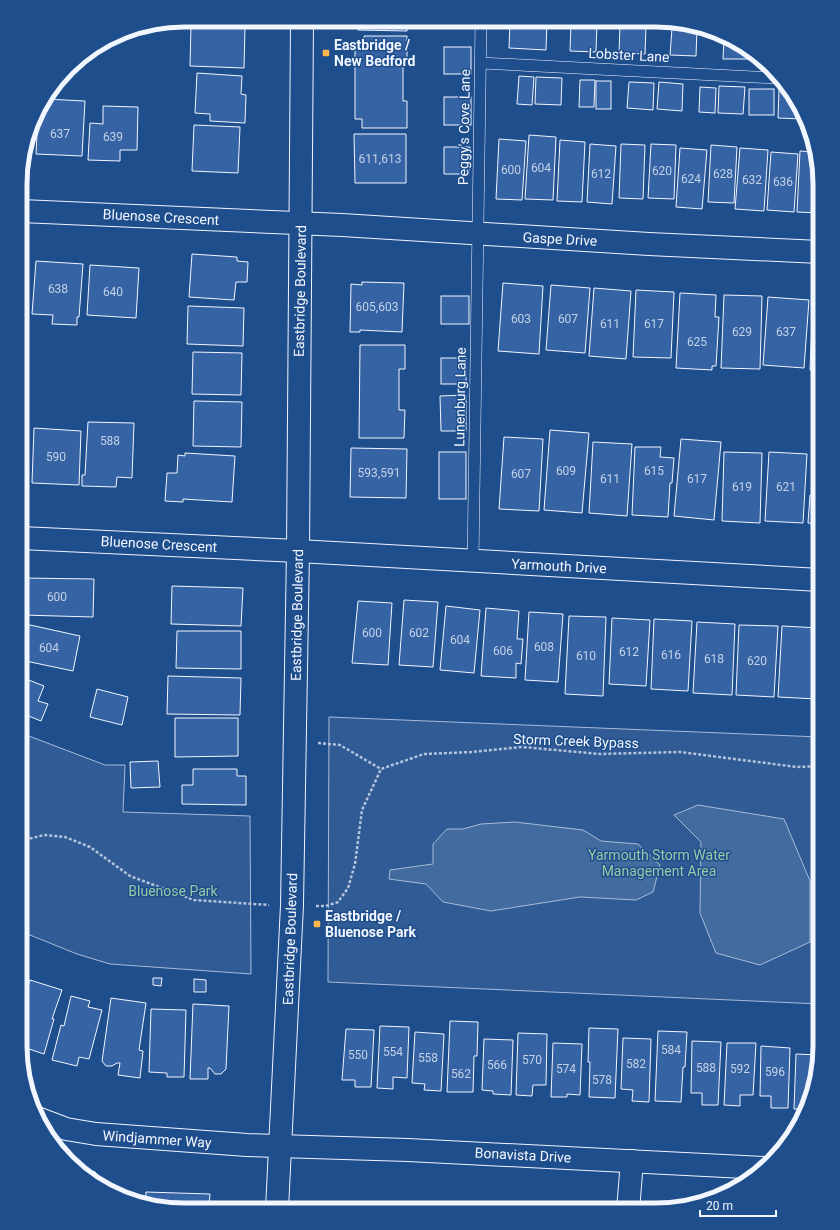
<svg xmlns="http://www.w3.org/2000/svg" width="840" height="1230" font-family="Roboto,sans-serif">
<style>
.built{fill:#305b95;stroke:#a8bbd7}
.water{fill:#446ba0;stroke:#a8bbd7}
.building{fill:#3563a3;stroke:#f2f6ff}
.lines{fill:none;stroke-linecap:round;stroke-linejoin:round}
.service-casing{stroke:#f2f6ff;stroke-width:12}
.minor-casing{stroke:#f2f6ff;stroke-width:24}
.path{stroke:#b3c4dc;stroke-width:2.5;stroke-dasharray:3 2;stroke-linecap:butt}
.service{stroke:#1f4e8c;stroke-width:11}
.minor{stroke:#1f4e8c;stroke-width:22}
.poi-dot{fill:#ffb74d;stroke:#1f4e8c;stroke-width:1.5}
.labels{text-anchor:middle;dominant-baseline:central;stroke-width:3;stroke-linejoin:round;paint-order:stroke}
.number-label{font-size:12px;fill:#c3d1e8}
.poi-label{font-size:14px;font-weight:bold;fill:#f2f6ff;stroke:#1f4e8c;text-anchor:start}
.street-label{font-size:14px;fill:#f2f6ff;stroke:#1f4e8c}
.park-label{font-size:14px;fill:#97c8a6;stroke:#1f4e8c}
.rim{fill:none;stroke:#f2f6ff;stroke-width:5}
</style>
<rect width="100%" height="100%" fill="#1f4e8c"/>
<g class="built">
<polygon points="329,717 820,737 820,1004 328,982"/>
<polygon points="21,733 105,765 125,765 123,812 250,816 251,974 110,964 77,954 20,931"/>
</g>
<g class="water">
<polygon points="698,805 784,819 810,881 810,942 760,965 716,953 700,913 701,842 674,815"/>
<polygon points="515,822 583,830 601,841 638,844 660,865 653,892 636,900 580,897 491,911 443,902 426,884 389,879 390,870 433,864 433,844 447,829 463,829 481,824"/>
</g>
<g class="building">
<polygon points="358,21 407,21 407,31 358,30"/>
<rect x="445" y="21" width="27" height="1"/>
<polygon points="510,21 547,22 546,50 509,48"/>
<polygon points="571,22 597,24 596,52 570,51"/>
<polygon points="191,25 245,27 244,68 190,66"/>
<polygon points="620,25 646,26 645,54 619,53"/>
<polygon points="672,28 697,29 696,56 670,55"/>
<polygon points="364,36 407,36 407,61 403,61 403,101 407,101 407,128 362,128 362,119 355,119 355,49 364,49"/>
<polygon points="724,36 750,50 749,59 723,59"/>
<rect x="444" y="47" width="27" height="27"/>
<polygon points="197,73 242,76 241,94 246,95 245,123 210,121 210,114 195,113"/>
<polygon points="519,76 534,77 532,105 517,104"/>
<polygon points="536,77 562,78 561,105 535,104"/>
<polygon points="580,80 595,80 594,107 579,107"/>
<rect x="596" y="81" width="15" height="28"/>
<polygon points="629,82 654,83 653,110 627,108"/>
<polygon points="659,82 683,84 682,111 657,109"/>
<polygon points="719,86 745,87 743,114 718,113"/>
<polygon points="700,87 716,88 715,113 699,112"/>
<rect x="749" y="89" width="25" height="26"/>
<polygon points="779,90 785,90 803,112 803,119 778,118"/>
<rect x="444" y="97" width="27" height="28"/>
<polygon points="45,99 85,101 82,156 36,154 38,114 42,102"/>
<polygon points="103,106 138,107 137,150 120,150 120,161 88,160 90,123 103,124"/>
<polygon points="194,125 240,127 238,173 192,171"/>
<polygon points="354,134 406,134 406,183 355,183"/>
<polygon points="529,135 556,137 553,200 525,199"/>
<polygon points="499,139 526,141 522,200 496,199"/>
<polygon points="560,140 585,142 582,202 557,201"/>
<polygon points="590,144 616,146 612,204 587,202"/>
<polygon points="621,144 645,145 643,199 619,198"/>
<polygon points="651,144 676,145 674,199 648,198"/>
<polygon points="711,145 737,147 734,203 708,202"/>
<polygon points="444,147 470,147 469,174 444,174"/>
<polygon points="680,148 707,150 702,209 676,207"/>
<polygon points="740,148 768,150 764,211 735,209"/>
<polygon points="800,151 813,152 820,184 820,213 797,212"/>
<polygon points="771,152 798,154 794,212 767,210"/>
<polygon points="192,254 237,257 237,261 248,262 247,282 236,282 234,300 189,297"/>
<polygon points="21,261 23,262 21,296"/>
<polygon points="36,261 83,264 79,317 77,317 77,325 52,324 53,315 32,314"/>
<polygon points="90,265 139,268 136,318 87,315"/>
<polygon points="362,282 404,283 402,332 360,330 360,332 350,332 351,284 362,285"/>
<polygon points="503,283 543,286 539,354 498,351"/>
<polygon points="551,285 590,288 585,353 546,350"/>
<polygon points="594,288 631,291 626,359 589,356"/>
<polygon points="636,290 674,292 671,358 633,357"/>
<polygon points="680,293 716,295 715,317 719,317 716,366 712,366 712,370 676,368"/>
<polygon points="724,295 762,296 760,369 721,368"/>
<rect x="441" y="296" width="28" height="28"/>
<polygon points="768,297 809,300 804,368 763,365"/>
<polygon points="813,299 820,300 820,371 810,370"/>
<polygon points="188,306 244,308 243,346 187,344"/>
<polygon points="360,345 405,345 405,369 399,369 399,410 405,410 404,438 359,438"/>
<polygon points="193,352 242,353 241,395 192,394"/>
<rect x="441" y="358" width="25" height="26"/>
<polygon points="466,395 466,431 441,431 440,396"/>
<polygon points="194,401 242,402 241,447 193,446"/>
<polygon points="88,422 134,423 132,478 117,477 116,487 82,486 82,475 85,475"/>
<polygon points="21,427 27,427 25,483 21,482"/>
<polygon points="34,428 81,431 79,485 32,483"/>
<polygon points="550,430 589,433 582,513 544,510"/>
<polygon points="504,437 543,439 539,511 499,509"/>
<polygon points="681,439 721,442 714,520 674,516"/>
<polygon points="593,442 632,444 627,516 589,513"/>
<polygon points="635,447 661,447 660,457 674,458 672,483 670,483 668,517 632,515"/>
<polygon points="351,448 407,449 406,498 350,497"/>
<rect x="439" y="452" width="27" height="47"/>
<polygon points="724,452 762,453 760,523 722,521"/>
<polygon points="769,452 807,454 803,523 765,521"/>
<polygon points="185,453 235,456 232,502 183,499 183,502 165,501 167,473 177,473 178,455 185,456"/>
<polygon points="818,454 820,455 820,524 808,523 810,495 812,495 813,465 818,465"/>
<polygon points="21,578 94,579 93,617 21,615"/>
<polygon points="172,586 243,588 241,626 171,624"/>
<polygon points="404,600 438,602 433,667 399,665"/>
<polygon points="358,601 392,603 388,665 352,663"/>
<polygon points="446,606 480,610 474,673 440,670"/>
<polygon points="486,608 519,611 517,639 523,639 521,664 516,663 516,678 481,676"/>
<polygon points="529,612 563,614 558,682 525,680"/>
<polygon points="569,616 606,617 603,696 565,694"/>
<polygon points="612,618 650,620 646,686 609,684"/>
<polygon points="654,619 692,621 688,691 651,689"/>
<polygon points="697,622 735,624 732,695 693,693"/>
<polygon points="21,623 80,636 73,671 21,660"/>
<polygon points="739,625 778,626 774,697 736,695"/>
<polygon points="782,626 820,628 820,651 817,699 778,697"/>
<polygon points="177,631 241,631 241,669 176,668"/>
<polygon points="168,676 241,678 240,715 167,714"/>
<polygon points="21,677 44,686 38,701 48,704 41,721 21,713"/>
<polygon points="97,689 128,697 122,725 90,717"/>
<polygon points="175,718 238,718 238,756 175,757"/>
<polygon points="158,761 160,787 131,788 130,762"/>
<polygon points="193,769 237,769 237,776 246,776 246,805 182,804 182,785 193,785"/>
<polygon points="153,978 162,978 161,986 153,985"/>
<polygon points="20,979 24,980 20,992"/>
<polygon points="194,979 206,980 206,992 194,992"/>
<polygon points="30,980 62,990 52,1019 54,1019 44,1054 20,1046 23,1037 20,1036 20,1012"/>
<polygon points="71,996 90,1001 88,1007 102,1010 89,1059 79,1057 77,1066 52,1060 61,1025 64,1026"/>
<polygon points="111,998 146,1003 139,1050 143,1051 140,1078 118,1075 120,1063 117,1063 112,1066 106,1066 102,1061"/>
<polygon points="193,1004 229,1006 226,1069 221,1074 215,1074 210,1068 208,1068 208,1079 190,1079"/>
<polygon points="151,1009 186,1010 184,1077 167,1077 167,1073 149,1072"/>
<polygon points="814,1010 820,1010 820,1024 813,1024"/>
<polygon points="450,1021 478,1022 477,1056 474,1056 473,1092 447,1092"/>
<polygon points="380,1026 409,1027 407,1078 393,1077 393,1089 377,1088"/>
<polygon points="589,1028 618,1029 615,1098 589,1097 590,1062 588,1062"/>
<polygon points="346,1029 374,1030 371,1087 355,1087 355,1080 342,1080"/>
<polygon points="658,1031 687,1032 685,1067 683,1067 681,1102 655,1101"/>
<polygon points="415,1032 444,1034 441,1091 424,1090 425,1084 412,1083"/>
<polygon points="518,1033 547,1034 546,1085 533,1085 532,1096 516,1095"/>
<polygon points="623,1038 651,1039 649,1102 632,1101 633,1090 621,1089"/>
<polygon points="484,1039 513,1040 511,1095 493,1094 493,1091 482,1090"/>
<polygon points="692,1041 721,1042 718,1105 702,1105 702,1093 691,1093"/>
<polygon points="553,1043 582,1044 580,1095 567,1094 567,1097 551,1097"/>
<polygon points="727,1043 756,1043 753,1095 740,1095 740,1106 724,1105"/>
<polygon points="761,1046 790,1048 788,1108 771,1108 771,1096 760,1096"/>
<polygon points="796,1054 820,1055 811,1099 806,1109 794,1109"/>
<polygon points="94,1171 101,1178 95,1183 88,1177"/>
<polygon points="146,1192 210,1194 209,1207 212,1207 211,1209 163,1209 145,1204"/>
<polygon points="350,1207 366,1208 366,1209 350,1209"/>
</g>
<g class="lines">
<g class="service-casing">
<g id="service">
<polyline points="481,63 775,78"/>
<polyline points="473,561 481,21"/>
</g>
</g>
<g class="minor-casing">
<g id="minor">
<polyline points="21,211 342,225 649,244 820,252"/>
<polyline points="21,538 298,551 820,580"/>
<polyline points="37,1118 66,1129 96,1134 247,1145 408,1150 765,1168"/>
<polyline points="277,1209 292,905 298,551 302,20"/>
<polyline points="628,1210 632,1161"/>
</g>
</g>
<g class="path">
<polyline points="318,743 340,745 381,769"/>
<polyline points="20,841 44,835 65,837 90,847 130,876 194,900 269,905"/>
<polyline points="316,906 326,906 338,902 348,888 355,864 362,810 381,769 424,754 472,752 522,747 600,754 680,752 797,767 820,766"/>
</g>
<use href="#service" class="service"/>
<use href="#minor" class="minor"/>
</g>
<g class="poi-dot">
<rect x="322" y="49" width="8" height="8" rx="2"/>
<rect x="313" y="920" width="8" height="8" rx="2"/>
</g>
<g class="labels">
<g class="number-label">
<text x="60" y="134">637</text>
<text x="113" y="137">639</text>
<text x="380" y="159">611,613</text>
<text x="541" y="168">604</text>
<text x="511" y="170">600</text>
<text x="662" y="171">620</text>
<text x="601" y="174">612</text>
<text x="723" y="174">628</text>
<text x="691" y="179">624</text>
<text x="752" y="180">632</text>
<text x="783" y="182">636</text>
<text x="58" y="289">638</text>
<text x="113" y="292">640</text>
<text x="377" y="307">605,603</text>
<text x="521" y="319">603</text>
<text x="568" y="319">607</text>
<text x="610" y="324">611</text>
<text x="654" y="324">617</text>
<text x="742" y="332">629</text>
<text x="786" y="332">637</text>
<text x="697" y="342">625</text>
<text x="110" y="441">588</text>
<text x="56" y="457">590</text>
<text x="566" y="471">609</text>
<text x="654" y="471">615</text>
<text x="379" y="473">593,591</text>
<text x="521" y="474">607</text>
<text x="610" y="479">611</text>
<text x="697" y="479">617</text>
<text x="742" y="487">619</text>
<text x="786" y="487">621</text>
<text x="57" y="597">600</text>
<text x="372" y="633">600</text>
<text x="419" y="633">602</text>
<text x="460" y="640">604</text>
<text x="544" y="647">608</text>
<text x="49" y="648">604</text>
<text x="503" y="651">606</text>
<text x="629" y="652">612</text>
<text x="671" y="655">616</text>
<text x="586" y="656">610</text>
<text x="714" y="659">618</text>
<text x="757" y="661">620</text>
<text x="671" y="1050">584</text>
<text x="393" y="1052">554</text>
<text x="358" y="1055">550</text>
<text x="428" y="1058">558</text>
<text x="532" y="1060">570</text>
<text x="636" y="1064">582</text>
<text x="497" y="1065">566</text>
<text x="706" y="1068">588</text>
<text x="566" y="1069">574</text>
<text x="740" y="1069">592</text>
<text x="775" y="1072">596</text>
<text x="461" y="1074">562</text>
<text x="602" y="1080">578</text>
</g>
<g class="poi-label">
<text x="334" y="45">Eastbridge /<tspan x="334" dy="16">New Bedford</tspan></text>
<text x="325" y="916">Eastbridge /<tspan x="325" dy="16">Bluenose Park</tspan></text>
</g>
<g class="street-label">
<text transform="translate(629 55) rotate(3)">Lobster Lane</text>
<text transform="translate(464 127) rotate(-89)">Peggy's Cove Lane</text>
<text transform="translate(161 217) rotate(3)">Bluenose Crescent</text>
<text transform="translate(560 239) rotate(3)">Gaspe Drive</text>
<text transform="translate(300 291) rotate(-89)">Eastbridge Boulevard</text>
<text transform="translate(460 397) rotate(-89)">Lunenburg Lane</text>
<text transform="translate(159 544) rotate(3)">Bluenose Crescent</text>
<text transform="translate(559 566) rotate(3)">Yarmouth Drive</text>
<text transform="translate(297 615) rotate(-89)">Eastbridge Boulevard</text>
<text transform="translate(576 741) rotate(2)">Storm Creek Bypass</text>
<text transform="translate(290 939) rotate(-88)">Eastbridge Boulevard</text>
<text transform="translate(157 1139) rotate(4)">Windjammer Way</text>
<text transform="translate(523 1155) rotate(3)">Bonavista Drive</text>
</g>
<g class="park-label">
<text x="659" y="855">Yarmouth Storm Water<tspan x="659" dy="16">Management Area</tspan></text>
<text x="173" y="891">Bluenose Park</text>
</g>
</g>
<path d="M0 0H840V1230H0ZM184 27H656A157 157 0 0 1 813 184V1046A157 157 0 0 1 656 1203H184A157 157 0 0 1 27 1046V184A157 157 0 0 1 184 27Z" fill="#1f4e8c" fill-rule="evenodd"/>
<path class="rim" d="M184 27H656A157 157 0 0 1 813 184V1046A157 157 0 0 1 656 1203H184A157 157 0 0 1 27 1046V184A157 157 0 0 1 184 27Z"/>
<path d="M700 1210v6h76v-6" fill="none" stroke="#f2f6ff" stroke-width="2"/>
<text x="706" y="1210" font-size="12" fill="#f2f6ff" stroke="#1f4e8c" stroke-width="3" paint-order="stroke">20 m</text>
</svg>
